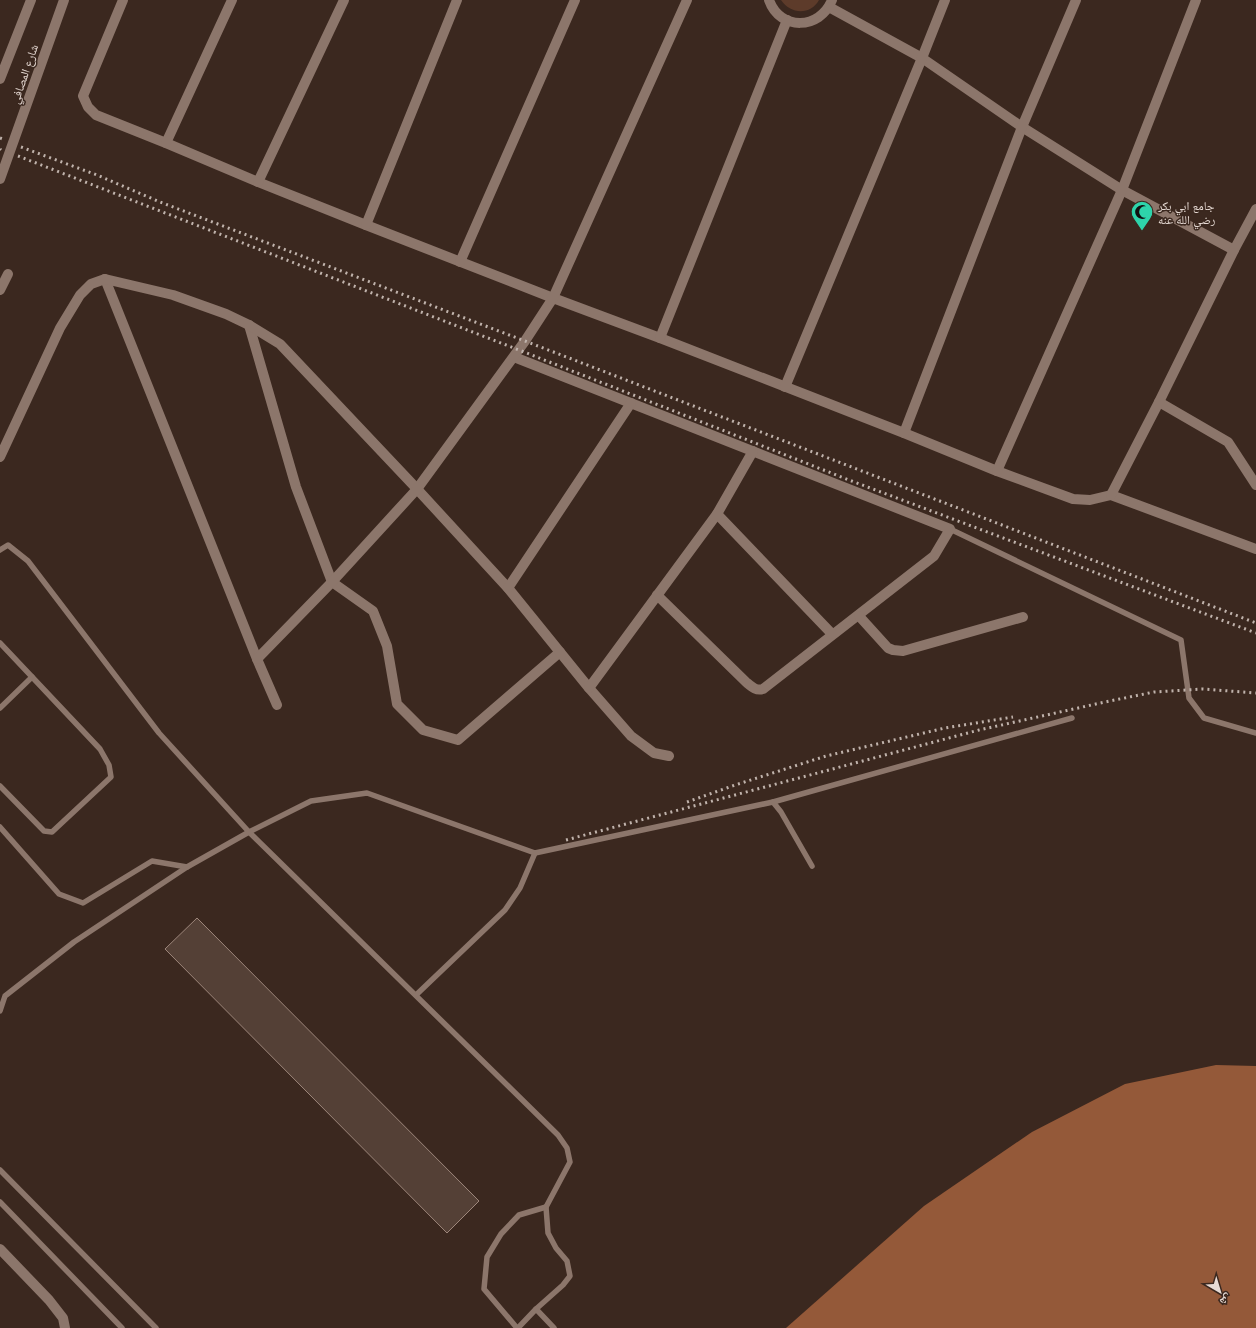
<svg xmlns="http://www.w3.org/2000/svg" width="1256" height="1328" font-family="'PT Sans','Noto Naskh Arabic',sans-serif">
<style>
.green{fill:#5d3b2a}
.water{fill:#945939}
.building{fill:#544036;stroke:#9d867b}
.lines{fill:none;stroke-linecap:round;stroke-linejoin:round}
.service{stroke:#8c766b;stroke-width:5.5}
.minor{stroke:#8c766b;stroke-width:10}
.secondary{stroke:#8c766b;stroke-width:10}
.rail{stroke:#c0b3ac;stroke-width:3;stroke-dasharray:2 4;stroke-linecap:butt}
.labels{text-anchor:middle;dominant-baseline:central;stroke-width:3;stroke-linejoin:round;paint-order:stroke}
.street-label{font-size:12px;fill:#e7dbd5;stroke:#3b281f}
.poi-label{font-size:12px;fill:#e7dbd5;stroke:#3b281f;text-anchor:start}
</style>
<rect width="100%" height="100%" fill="#3b281f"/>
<path class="green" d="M781,0H819C810,16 790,14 781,0Z"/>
<polygon class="water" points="1216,1065 1256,1066 1256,1328 786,1328 924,1206 1032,1132 1125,1084"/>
<polygon class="building" points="197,918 479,1201 447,1233 165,949"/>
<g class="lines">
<g class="service">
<polyline points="950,529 1181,640 1189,698 1204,718 1256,733"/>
<polyline points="0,550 8,545 28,561 159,733 249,832 558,1135 567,1148 570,1162 546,1207 548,1233 556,1248 567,1261 570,1276 563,1285 536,1309 518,1328"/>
<polyline points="0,643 100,749 109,765 111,777 52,832 44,831 0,786"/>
<polyline points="0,708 32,677"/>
<polyline points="773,802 781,812 812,866"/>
<polyline points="0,827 59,894 83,903 152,861 187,867"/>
<polyline points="416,995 505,910 520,888 535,853"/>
<polyline points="0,1011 5,996 74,942 187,867 249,832 311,801 367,793 535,853 773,802 1072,718"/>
<polyline points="0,1170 156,1328"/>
<polyline points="0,1202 122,1328"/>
<polyline points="536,1309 554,1328"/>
<polyline points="517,1328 484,1289 487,1257 501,1234 519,1215 546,1207"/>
</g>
<g class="minor">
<polyline points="123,0 83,96 88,107 96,115 166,143 258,182 366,225 553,298 660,338 904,433 997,471 1073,499 1090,500 1111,495 1256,549"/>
<path d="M769,0C780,31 820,30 832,0"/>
<polyline points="829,7 922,58 1022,127 1122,190 1234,250"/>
<polyline points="166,143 232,0"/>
<polyline points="258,182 344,0"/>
<polyline points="366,225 457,0"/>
<polyline points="460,262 575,0"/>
<polyline points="105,279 257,659 277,705"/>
<polyline points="0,290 8,274"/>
<polyline points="249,325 296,487 332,582 373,611 387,646 397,704 423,730 458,740 560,652"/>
<polyline points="660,338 787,20"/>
<path d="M514,357L950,529L934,556L763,689C756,691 752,687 746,682L657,595"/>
<polyline points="785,387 922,58 945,0"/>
<polyline points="1159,402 1228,442 1256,485"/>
<polyline points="904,433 1022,127 1076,0"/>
<polyline points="0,457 60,328 80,295 91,284 105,279 173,295 226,314 249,325 280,344 417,489 508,588 589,688 631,736 654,753 669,756"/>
<polyline points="997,471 1122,190 1196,0"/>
<polyline points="1111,495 1159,402 1234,250 1256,209"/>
<polyline points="717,514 832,634"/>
<polyline points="508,588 631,403"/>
<polyline points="859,616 888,648 893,650 903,651 1023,617"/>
<polyline points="257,659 332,582 417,489 525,341 553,298 687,0"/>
<polyline points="589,688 717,514 753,451"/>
<polyline points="0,1249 49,1300 63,1318 65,1328"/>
</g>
<g class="secondary">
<polyline points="0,79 31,0"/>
<polyline points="0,179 64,0"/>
</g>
<g class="rail">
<polyline points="0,138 5,140"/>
<polyline points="21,147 97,175 160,202 525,341 1256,623"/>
<polyline points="0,149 1,150"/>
<polyline points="18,156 519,350 849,480 1256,633"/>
<polyline points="687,802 735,785 826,756 945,728 1013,717"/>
<polyline points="566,840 979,730 1105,702 1154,692 1203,689 1256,693"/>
</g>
</g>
<defs>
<g id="mosque-pin" transform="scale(1.15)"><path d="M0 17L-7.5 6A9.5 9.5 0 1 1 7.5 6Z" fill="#2ed4ab" stroke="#3b281f"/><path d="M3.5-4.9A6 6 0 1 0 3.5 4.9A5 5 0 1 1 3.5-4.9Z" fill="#111"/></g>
</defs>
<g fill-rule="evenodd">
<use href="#mosque-pin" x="1142" y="212"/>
</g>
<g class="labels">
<g class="street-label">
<text transform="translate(24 74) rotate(-71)">شارع المصافي</text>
</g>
<g class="poi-label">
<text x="1158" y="205">جامع ابي بكر<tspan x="1158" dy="14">رضي الله عنه</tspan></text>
</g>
</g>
<g transform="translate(1220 1292) rotate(142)" stroke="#3b281f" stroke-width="3" paint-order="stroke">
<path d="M0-3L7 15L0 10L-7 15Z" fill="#e7dbd5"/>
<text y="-6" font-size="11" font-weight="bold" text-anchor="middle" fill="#e7dbd5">ش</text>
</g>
</svg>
